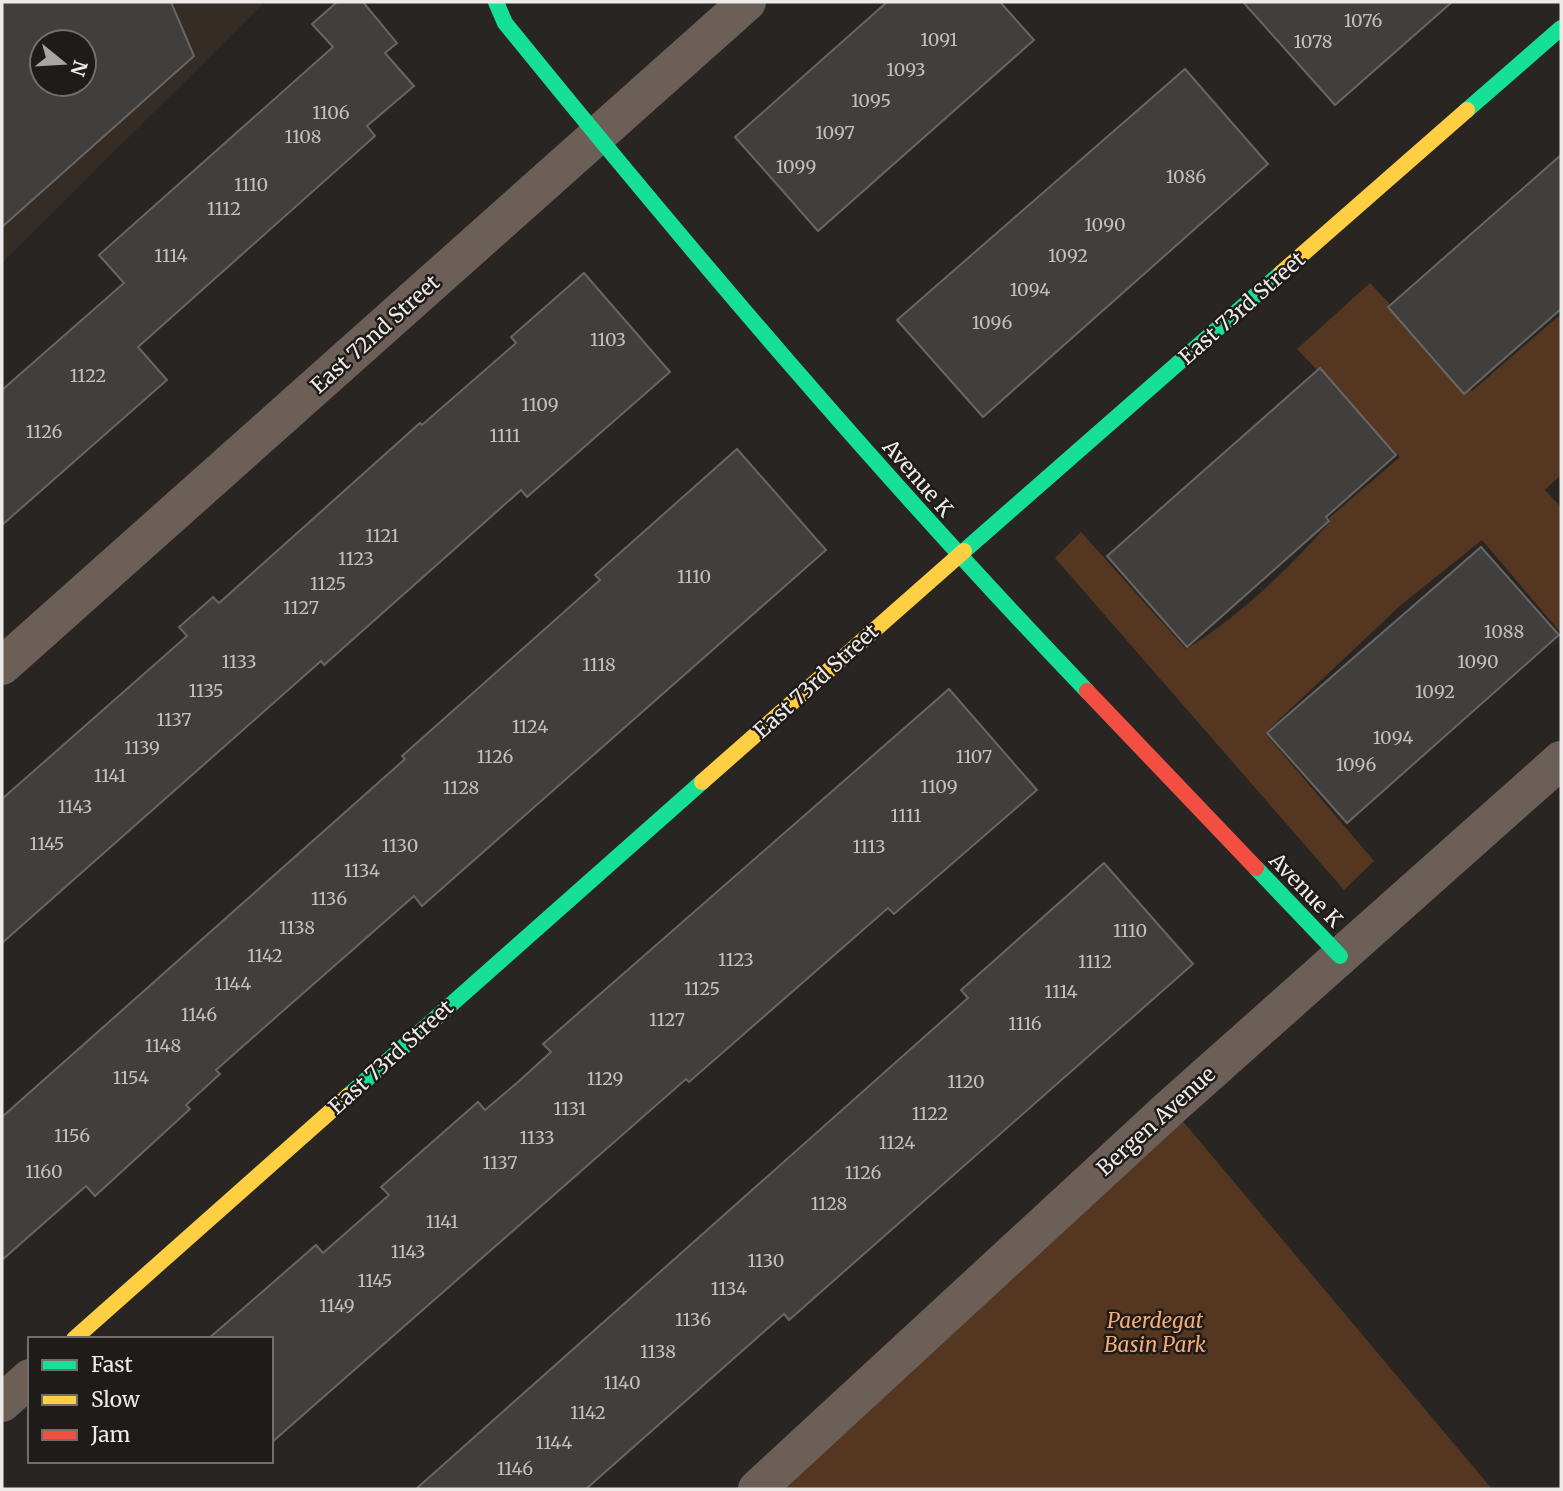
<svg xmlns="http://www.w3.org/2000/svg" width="1563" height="1491" font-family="Merriweather,serif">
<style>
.built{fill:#352c26;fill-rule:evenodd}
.green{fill:#553621}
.building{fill:#413f3d;stroke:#686664;stroke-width:2;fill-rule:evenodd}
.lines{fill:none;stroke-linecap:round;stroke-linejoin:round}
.street{stroke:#6b5f57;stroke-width:38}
.fast{stroke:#16e098;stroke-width:16}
.slow{stroke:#ffcf43;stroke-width:16}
.jam{stroke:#f24e42;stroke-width:16}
.labels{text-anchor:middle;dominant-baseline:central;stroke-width:5;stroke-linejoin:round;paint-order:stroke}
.number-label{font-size:18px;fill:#c2bfbe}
.street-label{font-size:21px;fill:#edeae9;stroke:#1f1b18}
.park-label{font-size:21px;font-style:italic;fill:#f6aa77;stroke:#1f1b18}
</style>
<rect width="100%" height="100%" fill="#282523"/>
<path class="built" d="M2,2H265L2,263ZM42,42H84V84H42Z"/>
<g class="green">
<path d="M1370,283L1472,391L1561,314V475L1545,490L1561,507V633L1482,540L1401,605L1265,733L1374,861L1344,890L1055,558L1081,532L1186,649C1239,617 1289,568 1330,522L1329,518L1400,457L1297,349Z"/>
<polygon points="1171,1107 1492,1489 741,1489"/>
</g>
<g class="building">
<path d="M2,2H171L194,56L2,227ZM42,42H84V84H42Z"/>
<polygon points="337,2 363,2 397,43 385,53 414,86 367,126 375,136 138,347 167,380 2,525 2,390 124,283 99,255 333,47 312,24"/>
<polygon points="887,2 1000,2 1034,40 818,231 735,137"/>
<polygon points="1243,2 1452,2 1335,105"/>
<polygon points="1185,69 1268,164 983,417 897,320"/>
<polygon points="1561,155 1561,309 1464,394 1388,307"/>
<polygon points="584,273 670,372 527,497 521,490 324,665 321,661 2,943 2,799 187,636 179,627 213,597 219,603 420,423 422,425 516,343 511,337"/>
<polygon points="1320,368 1396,455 1326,517 1329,521 1187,647 1107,556"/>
<polygon points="737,449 826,550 422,906 414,896 284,1010 216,1070 220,1074 186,1105 190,1109 95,1196 86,1186 2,1260 2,1117 405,759 402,756 600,580 595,575"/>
<polygon points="1481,547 1559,635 1347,823 1267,733"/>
<polygon points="949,689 1037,790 894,914 888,908 689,1082 686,1079 271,1443 271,1339 208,1339 316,1245 323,1253 389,1195 381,1187 478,1102 485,1110 518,1082 551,1052 543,1044"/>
<polygon points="1104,863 1193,964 789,1320 784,1314 586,1489 416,1489 968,998 961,990"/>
</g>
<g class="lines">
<g class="street">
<polyline points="2,666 747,2"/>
<polyline points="2,1403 30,1378"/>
<polyline points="757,1489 1171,1107 1561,760"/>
</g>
<g class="fast">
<path d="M496,2L505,23C691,252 883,478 1087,691"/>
<polyline points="1467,110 1561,28"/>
<polyline points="964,551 1281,273"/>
<polyline points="1256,868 1340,956"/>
<polyline points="349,1095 702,782"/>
</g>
<g class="slow">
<polyline points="1281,273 1467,110"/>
<polyline points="702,782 964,551"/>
<polyline points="74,1339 349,1095"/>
</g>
<polyline class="jam" points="1087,691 1256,868"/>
</g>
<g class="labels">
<g class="number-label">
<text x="1363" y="20">1076</text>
<text x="939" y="39">1091</text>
<text x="1313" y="41">1078</text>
<text x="906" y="69">1093</text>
<text x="871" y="100">1095</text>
<text x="331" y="112">1106</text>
<text x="835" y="132">1097</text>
<text x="303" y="136">1108</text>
<text x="796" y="166">1099</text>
<text x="1186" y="176">1086</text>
<text x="251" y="184">1110</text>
<text x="224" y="208">1112</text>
<text x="1105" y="224">1090</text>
<text x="171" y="255">1114</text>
<text x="1068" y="255">1092</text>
<text x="1030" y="289">1094</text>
<text x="992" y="322">1096</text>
<text x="608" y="339">1103</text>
<text x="88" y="375">1122</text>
<text x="540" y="404">1109</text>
<text x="44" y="431">1126</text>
<text x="505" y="435">1111</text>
<text x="382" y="535">1121</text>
<text x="356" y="558">1123</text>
<text x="694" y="576">1110</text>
<text x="328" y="583">1125</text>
<text x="301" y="607">1127</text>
<text x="1504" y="631">1088</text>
<text x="239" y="661">1133</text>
<text x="1478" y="661">1090</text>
<text x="599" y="664">1118</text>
<text x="206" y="690">1135</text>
<text x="1435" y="691">1092</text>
<text x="174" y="719">1137</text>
<text x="530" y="726">1124</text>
<text x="1393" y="737">1094</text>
<text x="142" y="747">1139</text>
<text x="495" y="756">1126</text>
<text x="974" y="756">1107</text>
<text x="1356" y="764">1096</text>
<text x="110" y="775">1141</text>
<text x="939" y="786">1109</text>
<text x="461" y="787">1128</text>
<text x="75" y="806">1143</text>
<text x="906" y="815">1111</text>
<text x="47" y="843">1145</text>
<text x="400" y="845">1130</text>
<text x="869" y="846">1113</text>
<text x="362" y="870">1134</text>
<text x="329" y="898">1136</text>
<text x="297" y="927">1138</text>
<text x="1130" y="930">1110</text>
<text x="265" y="955">1142</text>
<text x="736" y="959">1123</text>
<text x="1095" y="961">1112</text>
<text x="233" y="983">1144</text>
<text x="702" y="988">1125</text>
<text x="1061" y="991">1114</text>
<text x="199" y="1014">1146</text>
<text x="667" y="1019">1127</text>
<text x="1025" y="1023">1116</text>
<text x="163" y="1045">1148</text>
<text x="131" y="1077">1154</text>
<text x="605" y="1078">1129</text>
<text x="966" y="1081">1120</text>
<text x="570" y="1108">1131</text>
<text x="930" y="1113">1122</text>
<text x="72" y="1135">1156</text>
<text x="537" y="1137">1133</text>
<text x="897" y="1142">1124</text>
<text x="500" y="1162">1137</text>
<text x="44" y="1171">1160</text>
<text x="863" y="1172">1126</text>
<text x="829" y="1203">1128</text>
<text x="442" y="1221">1141</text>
<text x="408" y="1251">1143</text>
<text x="766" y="1260">1130</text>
<text x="375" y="1280">1145</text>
<text x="729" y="1288">1134</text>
<text x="337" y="1305">1149</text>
<text x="693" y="1319">1136</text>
<text x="658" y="1351">1138</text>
<text x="622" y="1382">1140</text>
<text x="588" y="1412">1142</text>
<text x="554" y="1442">1144</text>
<text x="515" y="1468">1146</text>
</g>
<g class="street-label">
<text transform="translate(1242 308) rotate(-41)">East 73rd Street</text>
<text transform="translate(375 334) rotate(-42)">East 72nd Street</text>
<text transform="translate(918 478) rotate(49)">Avenue K</text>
<text transform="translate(816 681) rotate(-42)">East 73rd Street</text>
<text transform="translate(1306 890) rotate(46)">Avenue K</text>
<text transform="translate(391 1057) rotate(-42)">East 73rd Street</text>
<text transform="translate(1156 1121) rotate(-42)">Bergen Avenue</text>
</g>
<g class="park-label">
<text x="1155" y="1320">Paerdegat<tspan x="1155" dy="24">Basin Park</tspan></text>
</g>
</g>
<rect width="1563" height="1491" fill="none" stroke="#edeae9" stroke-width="7"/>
<rect x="28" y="1337" width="245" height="126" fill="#1f1b18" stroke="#716e6c" stroke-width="2"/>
<rect x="42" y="1360" width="35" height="10" fill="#16e098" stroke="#716e6c" stroke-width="2"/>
<text x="91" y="1372" font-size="21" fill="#edeae9">Fast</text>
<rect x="42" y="1395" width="35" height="10" fill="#ffcf43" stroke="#716e6c" stroke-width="2"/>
<text x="91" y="1407" font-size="21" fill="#edeae9">Slow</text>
<rect x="42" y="1430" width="35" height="10" fill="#f24e42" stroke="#716e6c" stroke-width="2"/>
<text x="91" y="1442" font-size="21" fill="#edeae9">Jam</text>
<g transform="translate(63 63) rotate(108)"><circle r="33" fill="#1f1b18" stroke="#716e6c" stroke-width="2"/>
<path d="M0-5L12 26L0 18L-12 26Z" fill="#a8a5a4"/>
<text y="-10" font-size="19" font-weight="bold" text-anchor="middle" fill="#edeae9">N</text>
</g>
</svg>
